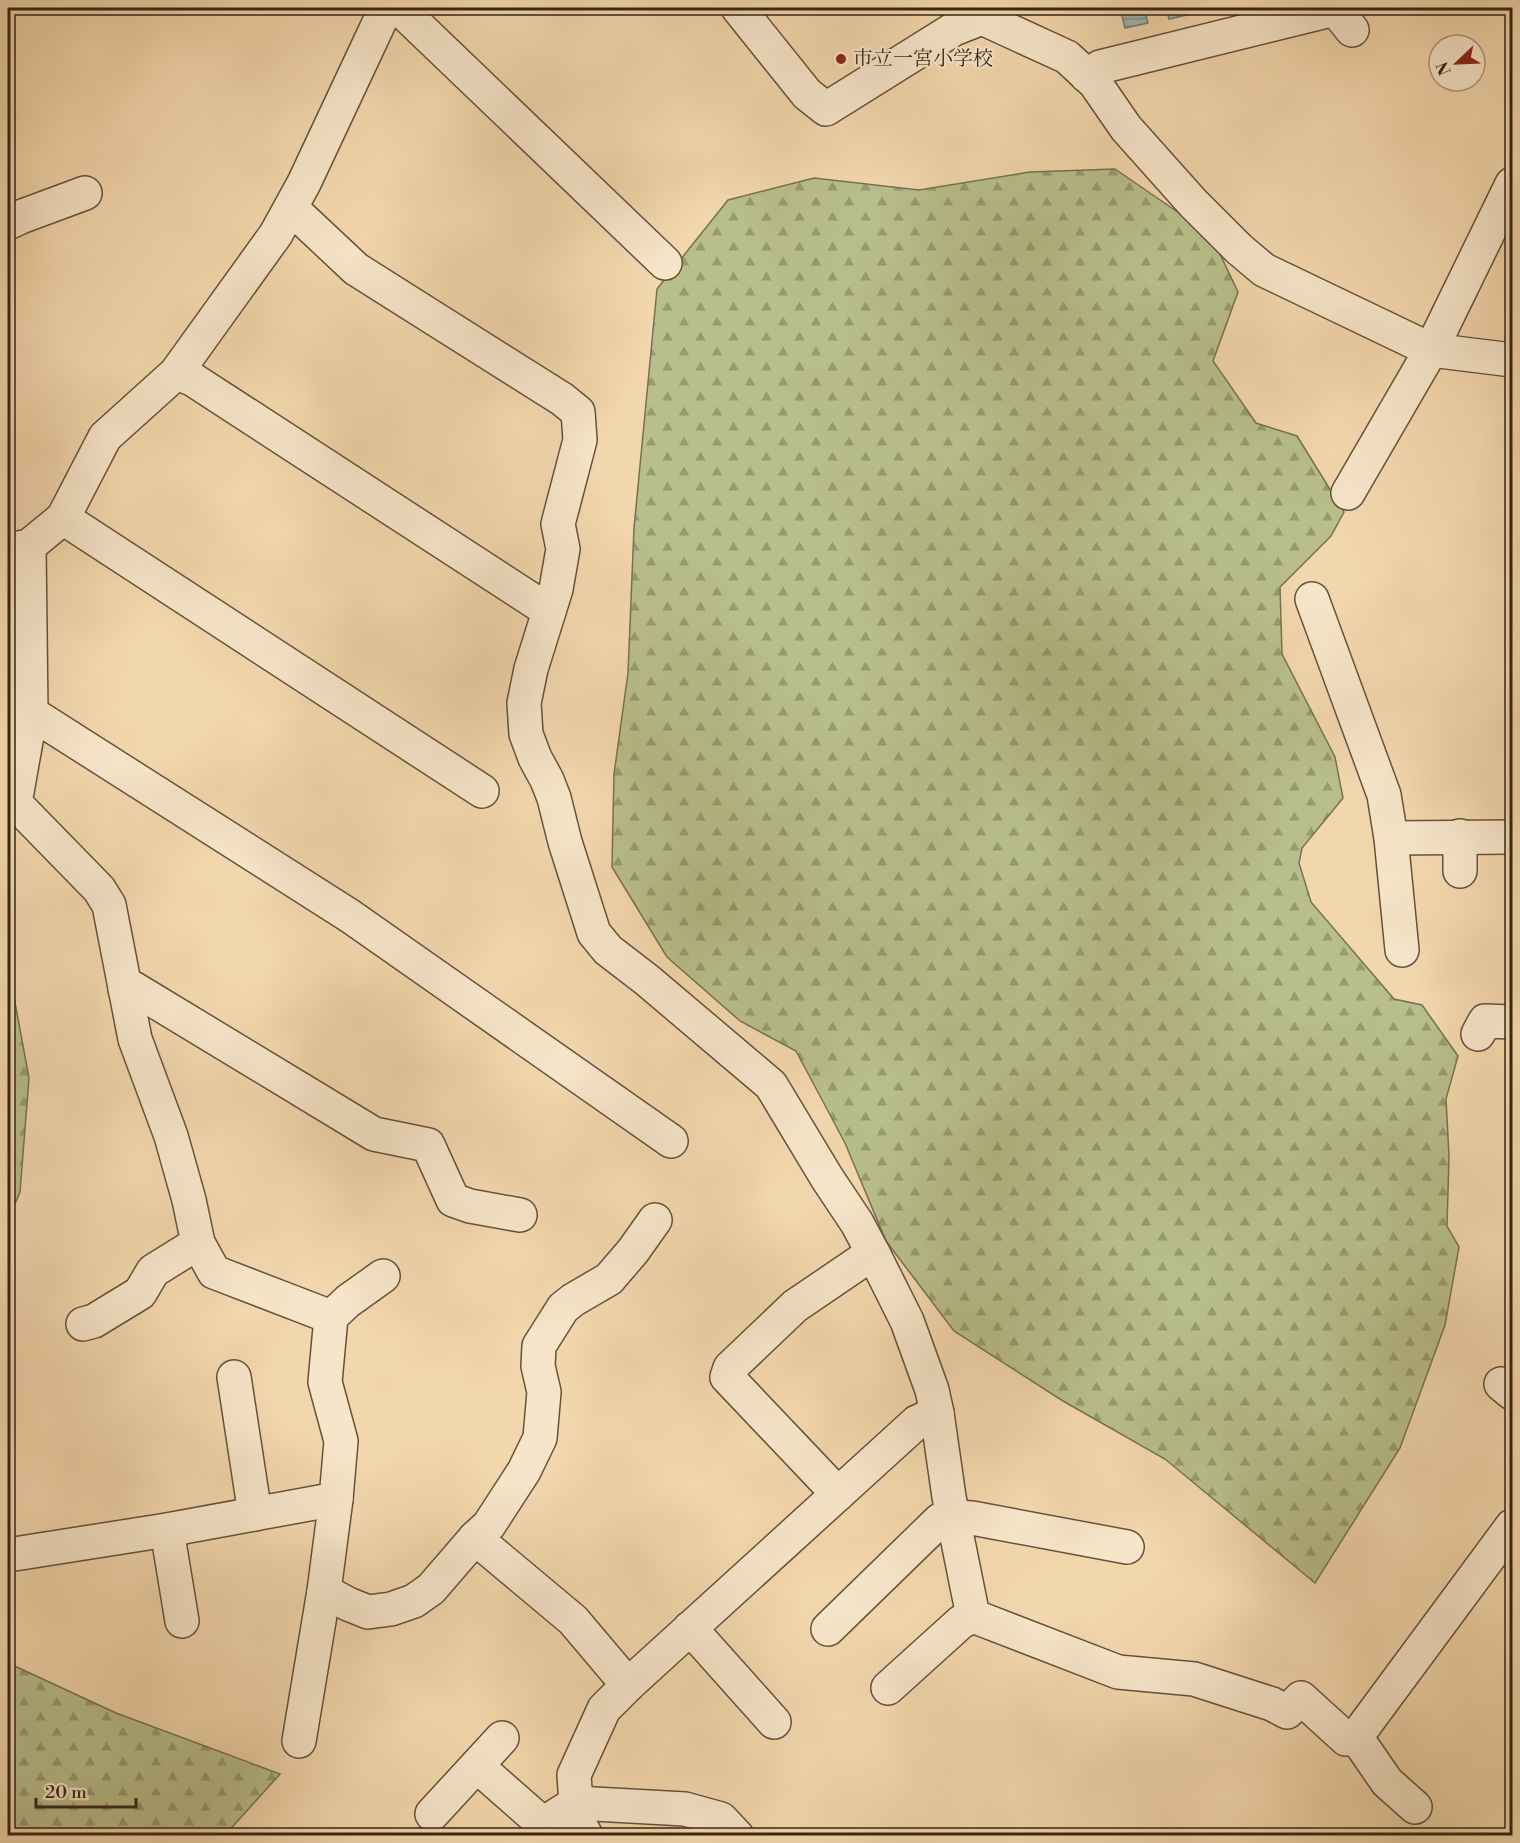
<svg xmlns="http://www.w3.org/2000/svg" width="1520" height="1843" font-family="'Libre Bodoni','Noto Serif JP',serif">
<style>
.forest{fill:url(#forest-firs);stroke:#767251;stroke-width:1.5}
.water{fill:url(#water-rules);stroke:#747d74;stroke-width:1.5}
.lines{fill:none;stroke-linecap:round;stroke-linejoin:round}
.minor-casing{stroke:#64523c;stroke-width:36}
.minor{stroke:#f7e5c9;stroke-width:33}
.poi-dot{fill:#8f2418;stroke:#f7e5c9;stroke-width:2}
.labels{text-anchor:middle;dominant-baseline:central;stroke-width:4.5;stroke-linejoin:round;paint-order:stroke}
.poi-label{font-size:20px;fill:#352516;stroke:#f7e5c9;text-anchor:start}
</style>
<defs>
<pattern id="forest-firs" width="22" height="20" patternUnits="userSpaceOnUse" patternTransform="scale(1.5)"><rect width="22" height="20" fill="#b8bf8c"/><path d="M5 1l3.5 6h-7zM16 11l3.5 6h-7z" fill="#969b71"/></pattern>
<pattern id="water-rules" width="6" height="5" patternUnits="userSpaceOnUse" patternTransform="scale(1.5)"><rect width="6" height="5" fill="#9eb7b3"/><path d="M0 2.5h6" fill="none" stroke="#829591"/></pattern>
</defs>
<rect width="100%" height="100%" fill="#f3d7ac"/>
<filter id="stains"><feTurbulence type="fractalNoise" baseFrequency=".00333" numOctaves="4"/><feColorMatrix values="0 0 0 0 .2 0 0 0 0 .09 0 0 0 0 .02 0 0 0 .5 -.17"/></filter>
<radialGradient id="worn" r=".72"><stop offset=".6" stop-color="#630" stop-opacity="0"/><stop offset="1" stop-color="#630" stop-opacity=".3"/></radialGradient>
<g class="forest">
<polygon points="1115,169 1211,235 1238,292 1213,361 1256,423 1297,436 1344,512 1331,536 1280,587 1282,654 1335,757 1343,798 1302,848 1299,863 1311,902 1394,999 1422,1005 1458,1056 1446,1099 1449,1156 1447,1226 1459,1247 1445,1325 1400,1448 1315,1583 1165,1459 1063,1401 954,1331 886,1241 845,1143 796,1051 740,1021 667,957 612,867 614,774 628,673 634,528 657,289 728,200 814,178 919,190 1030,172"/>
<polygon points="8,965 29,1078 20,1192 8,1220"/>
<polygon points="8,1663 116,1713 280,1774 225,1835 8,1835"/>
</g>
<g class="water">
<polygon points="1120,8 1144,8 1148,23 1125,28"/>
<polygon points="1166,8 1217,8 1169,19"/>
</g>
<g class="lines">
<g class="minor-casing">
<g id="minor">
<polyline points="399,8 665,263"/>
<polyline points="738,8 807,94 826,109 954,29 982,18 1067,57 1095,83 1126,128 1193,203 1239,249 1264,270 1431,350 1512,360"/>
<polyline points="1087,76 1100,67 1335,9 1352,30"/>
<polyline points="291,208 356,269 562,399 578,412 580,440 558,524 563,549 556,589 531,669 524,703 526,734 535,758 547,780 554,798 565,842 594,933 608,950 647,980 771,1085 827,1178 857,1223 873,1253 907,1321 932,1390 937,1413 917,1422 628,1685 573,1620 475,1538"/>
<polyline points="8,223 23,216 85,193"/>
<polyline points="176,373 192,379 549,611"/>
<polyline points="1348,493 1431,350 1512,184"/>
<polyline points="63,518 482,791"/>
<polyline points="29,546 31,713 15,803 99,889 109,905 135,1039 171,1136 189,1200 198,1243 214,1272 331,1317 325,1382 341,1441 336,1499 324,1591 299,1741"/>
<polyline points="9,550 29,546 63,518 105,437 176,373 276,234 304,183 386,8"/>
<polyline points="1312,599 1384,795 1391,838 1402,950"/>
<polyline points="31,713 350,916 671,1141"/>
<polyline points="1460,836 1460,871"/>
<polyline points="1391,838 1512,837"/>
<polyline points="125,989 133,988 374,1134 428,1145 453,1200 470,1206 520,1215"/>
<polyline points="1478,1034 1485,1021 1512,1022"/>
<polyline points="331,1317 348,1301 383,1276"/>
<polyline points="83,1324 94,1321 140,1293 153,1271 198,1243"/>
<polyline points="234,1377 255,1514"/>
<polyline points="1501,1384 1512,1393"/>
<polyline points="937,1413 949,1497 973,1616 1118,1672 1194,1679 1272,1704 1287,1712 1301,1698 1346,1739 1356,1737"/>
<polyline points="838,1494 727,1377 730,1368 795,1306 873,1253"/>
<polyline points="167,1530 182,1621"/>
<polyline points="8,1555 167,1530 336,1499"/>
<polyline points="324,1591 348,1604 368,1612 391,1609 414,1601 431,1589 475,1538 489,1525 524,1471 540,1438 544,1392 538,1366 539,1346 563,1308 573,1300 609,1279 633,1251 655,1220"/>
<polyline points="690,1628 774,1722"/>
<polyline points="828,1629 940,1520 953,1517 972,1518 1127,1547"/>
<polyline points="888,1688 961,1622 973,1616"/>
<polyline points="477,1766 543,1824 576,1803 685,1809 721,1819 737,1836"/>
<polyline points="1415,1807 1387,1782 1356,1737 1512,1526"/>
<polyline points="432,1814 502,1738"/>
<polyline points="586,1836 577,1819 574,1775 604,1709 628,1685"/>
</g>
</g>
<use href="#minor" class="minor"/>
</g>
<circle class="poi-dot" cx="841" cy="59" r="6"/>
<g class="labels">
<g class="poi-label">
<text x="853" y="59">市立一宮小学校</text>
</g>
</g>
<rect width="1520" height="1843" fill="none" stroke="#f3d7ac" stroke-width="30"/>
<rect x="9" y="9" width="1502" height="1825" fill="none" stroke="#352516" stroke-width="3"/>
<rect x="15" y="15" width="1490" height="1813" fill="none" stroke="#352516" stroke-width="1.5"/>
<g transform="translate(1457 63) rotate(247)"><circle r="28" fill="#f7e5c9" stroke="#a99881" stroke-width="1.5"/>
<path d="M0-4.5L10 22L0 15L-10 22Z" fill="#8f2418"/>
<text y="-9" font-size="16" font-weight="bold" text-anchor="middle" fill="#352516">N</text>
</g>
<path d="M36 1798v9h100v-9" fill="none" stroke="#352516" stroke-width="3"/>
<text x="45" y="1798" font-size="18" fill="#352516" stroke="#f7e5c9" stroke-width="4.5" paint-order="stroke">20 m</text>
<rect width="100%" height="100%" filter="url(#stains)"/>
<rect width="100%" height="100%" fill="url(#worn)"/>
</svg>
